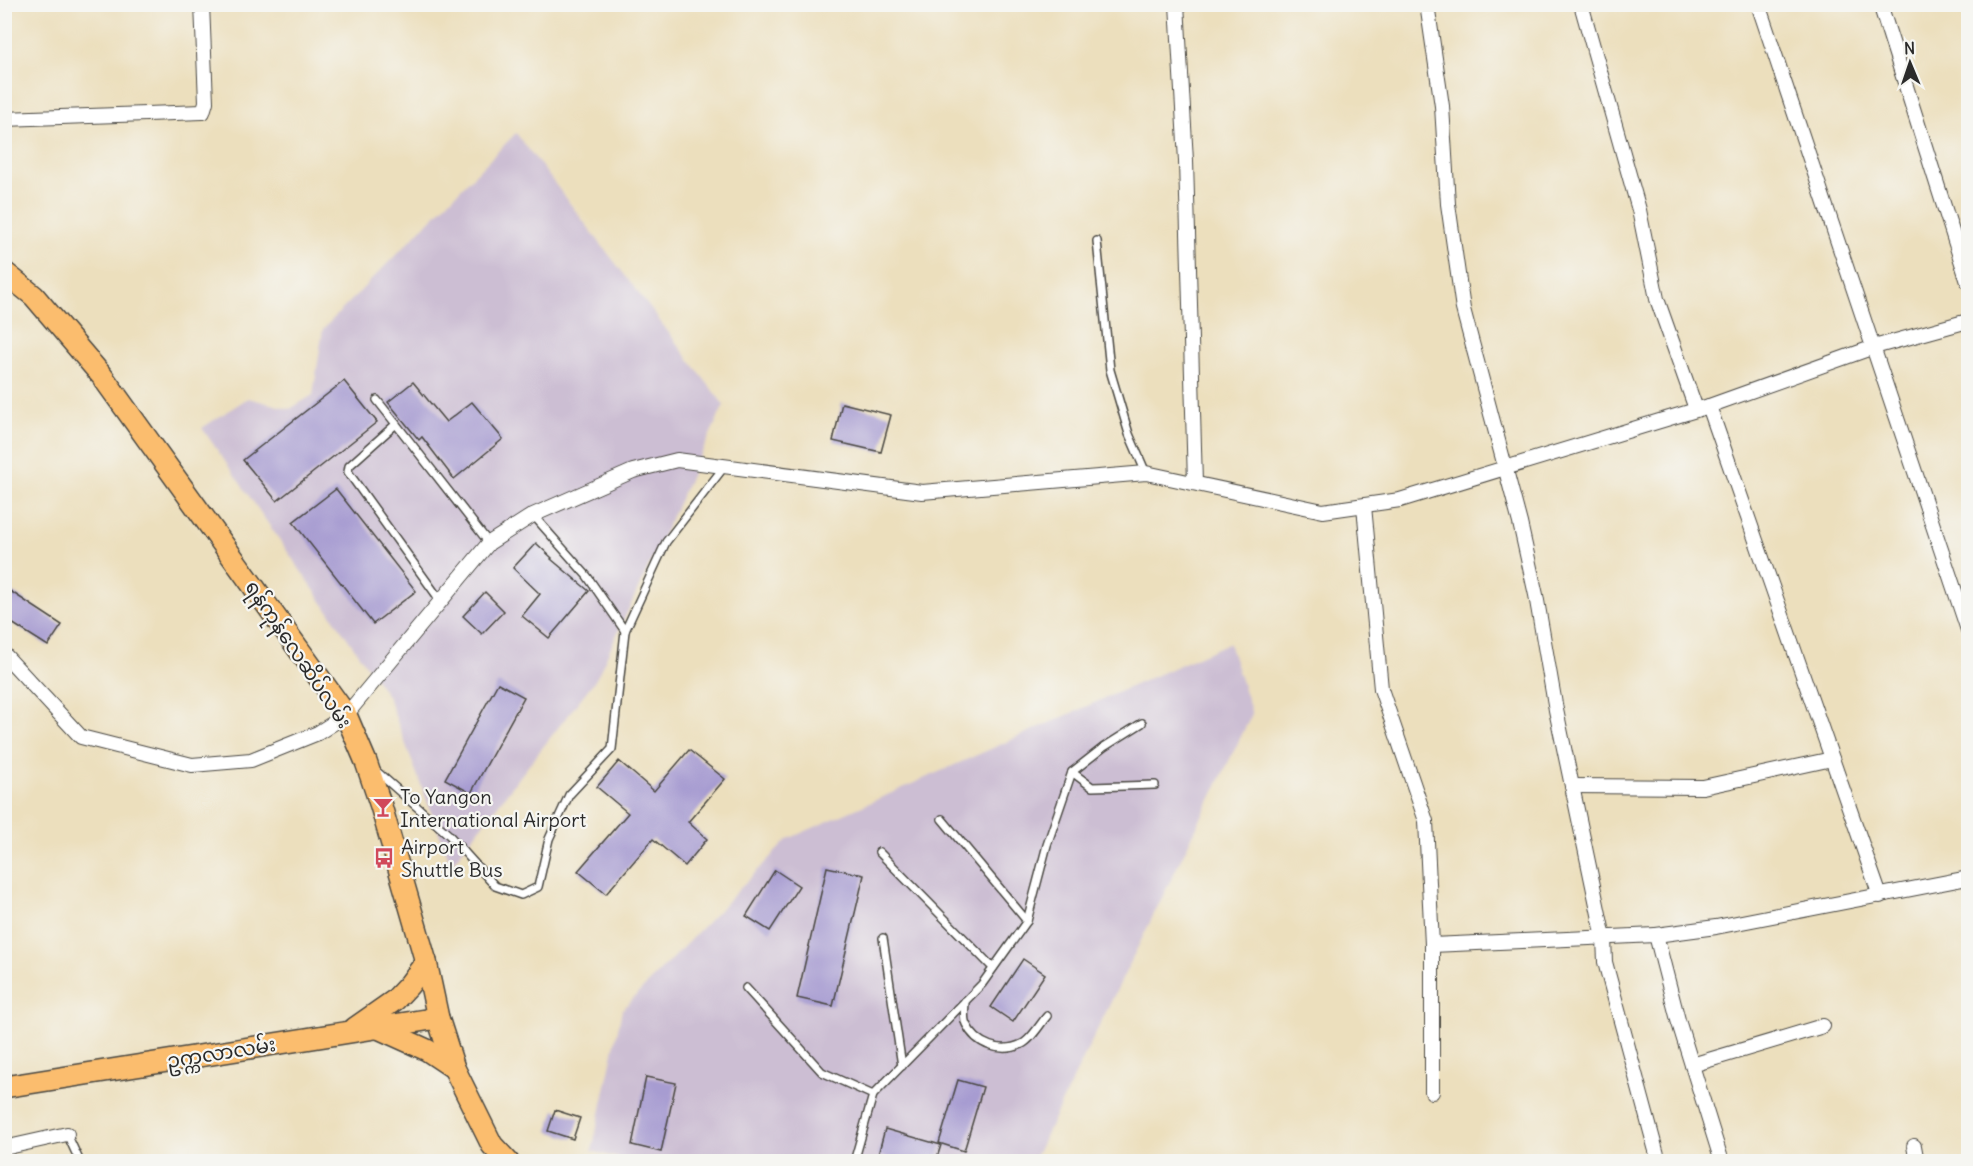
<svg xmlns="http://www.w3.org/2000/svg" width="1973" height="1166" font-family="Delius,'Noto Sans Myanmar',sans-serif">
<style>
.industrial{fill:#ccbed3}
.building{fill:#a79cd1}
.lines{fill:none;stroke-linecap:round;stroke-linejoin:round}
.lane-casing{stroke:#484641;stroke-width:10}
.street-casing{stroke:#484641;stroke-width:16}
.primary-casing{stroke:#484641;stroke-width:24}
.lane{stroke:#fff;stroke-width:7}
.street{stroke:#fff;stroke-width:14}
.primary{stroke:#fbbd6e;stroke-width:21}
.labels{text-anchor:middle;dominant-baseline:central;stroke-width:4.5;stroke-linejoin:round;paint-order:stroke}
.street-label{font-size:20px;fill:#2b2b2b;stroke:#f6f6f2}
.poi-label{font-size:20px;fill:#2b2b2b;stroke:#f6f6f2;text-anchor:start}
</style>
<rect width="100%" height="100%" fill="#f6f6f2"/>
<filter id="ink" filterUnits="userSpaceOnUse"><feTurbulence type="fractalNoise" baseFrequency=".0167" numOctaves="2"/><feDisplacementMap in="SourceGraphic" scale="12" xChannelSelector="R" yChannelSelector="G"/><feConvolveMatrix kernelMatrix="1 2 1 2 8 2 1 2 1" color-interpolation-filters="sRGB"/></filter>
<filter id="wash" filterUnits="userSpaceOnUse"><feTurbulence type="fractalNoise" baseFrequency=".008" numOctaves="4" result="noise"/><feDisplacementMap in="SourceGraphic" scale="24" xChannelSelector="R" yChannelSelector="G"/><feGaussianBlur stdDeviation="1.35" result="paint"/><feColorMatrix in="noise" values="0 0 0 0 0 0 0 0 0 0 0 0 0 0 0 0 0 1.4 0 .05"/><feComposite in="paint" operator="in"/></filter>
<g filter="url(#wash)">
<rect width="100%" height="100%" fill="#ecdfbd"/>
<g class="industrial">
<polygon points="516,133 724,405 596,679 451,865 388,697 202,428 248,398 290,409 313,395 323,329"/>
<polygon points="1229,643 1252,714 1033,1161 633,1162 592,1151 622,1010 788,839"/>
</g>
<g id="blocks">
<g class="building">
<polygon points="344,381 377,422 277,501 243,460"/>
<polygon points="413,382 446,422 472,402 503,439 454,479 422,437 419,440 388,402"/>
<polygon points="842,403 891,415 881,452 833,441"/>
<polygon points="336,489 416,591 373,624 293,522"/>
<polygon points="536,543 552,558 551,559 589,591 549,638 522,616 540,594 513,568"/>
<polygon points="4,587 62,625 48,646 4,618"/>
<polygon points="485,592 504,611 482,634 463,616"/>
<polygon points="498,683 524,697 471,793 445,779"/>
<polygon points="689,750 725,779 688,822 707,839 685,866 653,839 606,894 578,871 628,813 597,787 619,761 654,791"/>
<polygon points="827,867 864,875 833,1006 797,998"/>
<polygon points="775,870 799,886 770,931 746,916"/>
<polygon points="1023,959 1045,974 1013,1022 991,1007"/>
<polygon points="646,1077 676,1083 661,1152 632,1145"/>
<polygon points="958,1080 983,1087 964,1151 939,1143"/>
<polygon points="555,1110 580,1118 573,1139 548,1131"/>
<polygon points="885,1129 941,1145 936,1161 900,1161 878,1155"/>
</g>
</g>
</g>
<g filter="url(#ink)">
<use href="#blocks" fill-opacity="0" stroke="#484641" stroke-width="1.5"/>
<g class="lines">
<g class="lane-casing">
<g id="lane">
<polyline points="1097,241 1110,370 1129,434 1146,473"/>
<polyline points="377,400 396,424"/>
<polyline points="533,515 587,576 625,631"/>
<polyline points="440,600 348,472 349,466 396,424 489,543"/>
<polyline points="375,770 449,835 495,886 521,895 538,887 549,839 569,795 612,749 625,631 666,542 724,467"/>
<polyline points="1072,772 1092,787 1155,785"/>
<polyline points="942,819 1027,921"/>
<polyline points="879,852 993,968"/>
<polyline points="883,938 902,1066"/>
<polyline points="746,988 822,1072 873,1095"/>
<path d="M965,1001C965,1008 963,1018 966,1024C976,1045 1001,1054 1022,1044C1031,1040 1040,1024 1047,1016"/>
<polyline points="67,1134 80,1162"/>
<polyline points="854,1162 873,1095 982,984 1027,921 1047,845 1072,772 1104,747 1142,723"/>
</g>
</g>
<g class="street-casing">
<g id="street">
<polyline points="1177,4 1186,161 1195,483"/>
<polyline points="1427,4 1442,106 1448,204 1463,309 1520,523 1536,595 1556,710 1604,938 1605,962 1659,1162"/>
<polyline points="1581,4 1639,210 1657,299 1696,409"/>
<polyline points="1758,4 1968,630"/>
<polyline points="1880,4 1968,282"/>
<polyline points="4,119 203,112 206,102 202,4"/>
<polyline points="1709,406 1880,896"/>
<polyline points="1364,506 1381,689 1426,821 1432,945 1432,1092"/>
<polyline points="4,654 81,737 192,765 251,760 318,733 346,715 489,543 533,515 633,471 677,460 922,492 1146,473 1323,511 1400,500 1709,406 1874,347 1968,321"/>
<polyline points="1572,786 1703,787 1832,759"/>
<polyline points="1432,945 1656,935"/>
<polyline points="1692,1065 1823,1026"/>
<polyline points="1914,1146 1917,1162"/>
<polyline points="4,1148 67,1134"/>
<polyline points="1722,1162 1678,1020 1656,935 1716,927 1968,878"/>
</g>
</g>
<g class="primary-casing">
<g id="primary">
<polyline points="4,272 34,296 102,376 346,715 366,762 381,806 426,962 438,1018 454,1068 492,1145 508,1162"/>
<polyline points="376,1027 427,1050 454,1068"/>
<polyline points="355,1028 395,1000 409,985 426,962"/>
<polyline points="4,1087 438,1018"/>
</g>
</g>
<use href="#lane" class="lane"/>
<use href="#street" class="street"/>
<use href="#primary" class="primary"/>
</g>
</g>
<defs>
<g id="bar-bare" transform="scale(1.62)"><path d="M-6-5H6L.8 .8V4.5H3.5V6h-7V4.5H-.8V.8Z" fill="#d1495b" stroke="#f6f6f2" stroke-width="2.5" paint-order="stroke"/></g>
<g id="bus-bare" transform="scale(1.62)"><path d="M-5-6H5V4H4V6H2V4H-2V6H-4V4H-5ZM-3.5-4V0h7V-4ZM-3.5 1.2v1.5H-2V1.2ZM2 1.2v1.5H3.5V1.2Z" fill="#d1495b" stroke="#f6f6f2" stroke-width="2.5" paint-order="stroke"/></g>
</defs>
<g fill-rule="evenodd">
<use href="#bar-bare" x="383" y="807"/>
<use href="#bus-bare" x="384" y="858"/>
</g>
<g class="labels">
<g class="street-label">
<text transform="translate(299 654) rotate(56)">ရန်ကုန်လေဆိပ်လမ်း</text>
<text transform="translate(221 1052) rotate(-9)">ဥက္ကလာလမ်း</text>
</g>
<g class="poi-label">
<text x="400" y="796">To Yangon<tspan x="400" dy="23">International Airport</tspan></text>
<text x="401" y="846">Airport<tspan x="401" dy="23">Shuttle Bus</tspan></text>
</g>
</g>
<rect width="1973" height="1166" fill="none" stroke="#f6f6f2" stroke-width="24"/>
<g transform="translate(1910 63) rotate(358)" stroke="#f6f6f2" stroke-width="4.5" paint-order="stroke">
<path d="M0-4.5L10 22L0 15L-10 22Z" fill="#2b2b2b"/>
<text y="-9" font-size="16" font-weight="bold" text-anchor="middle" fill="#2b2b2b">N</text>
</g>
</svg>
